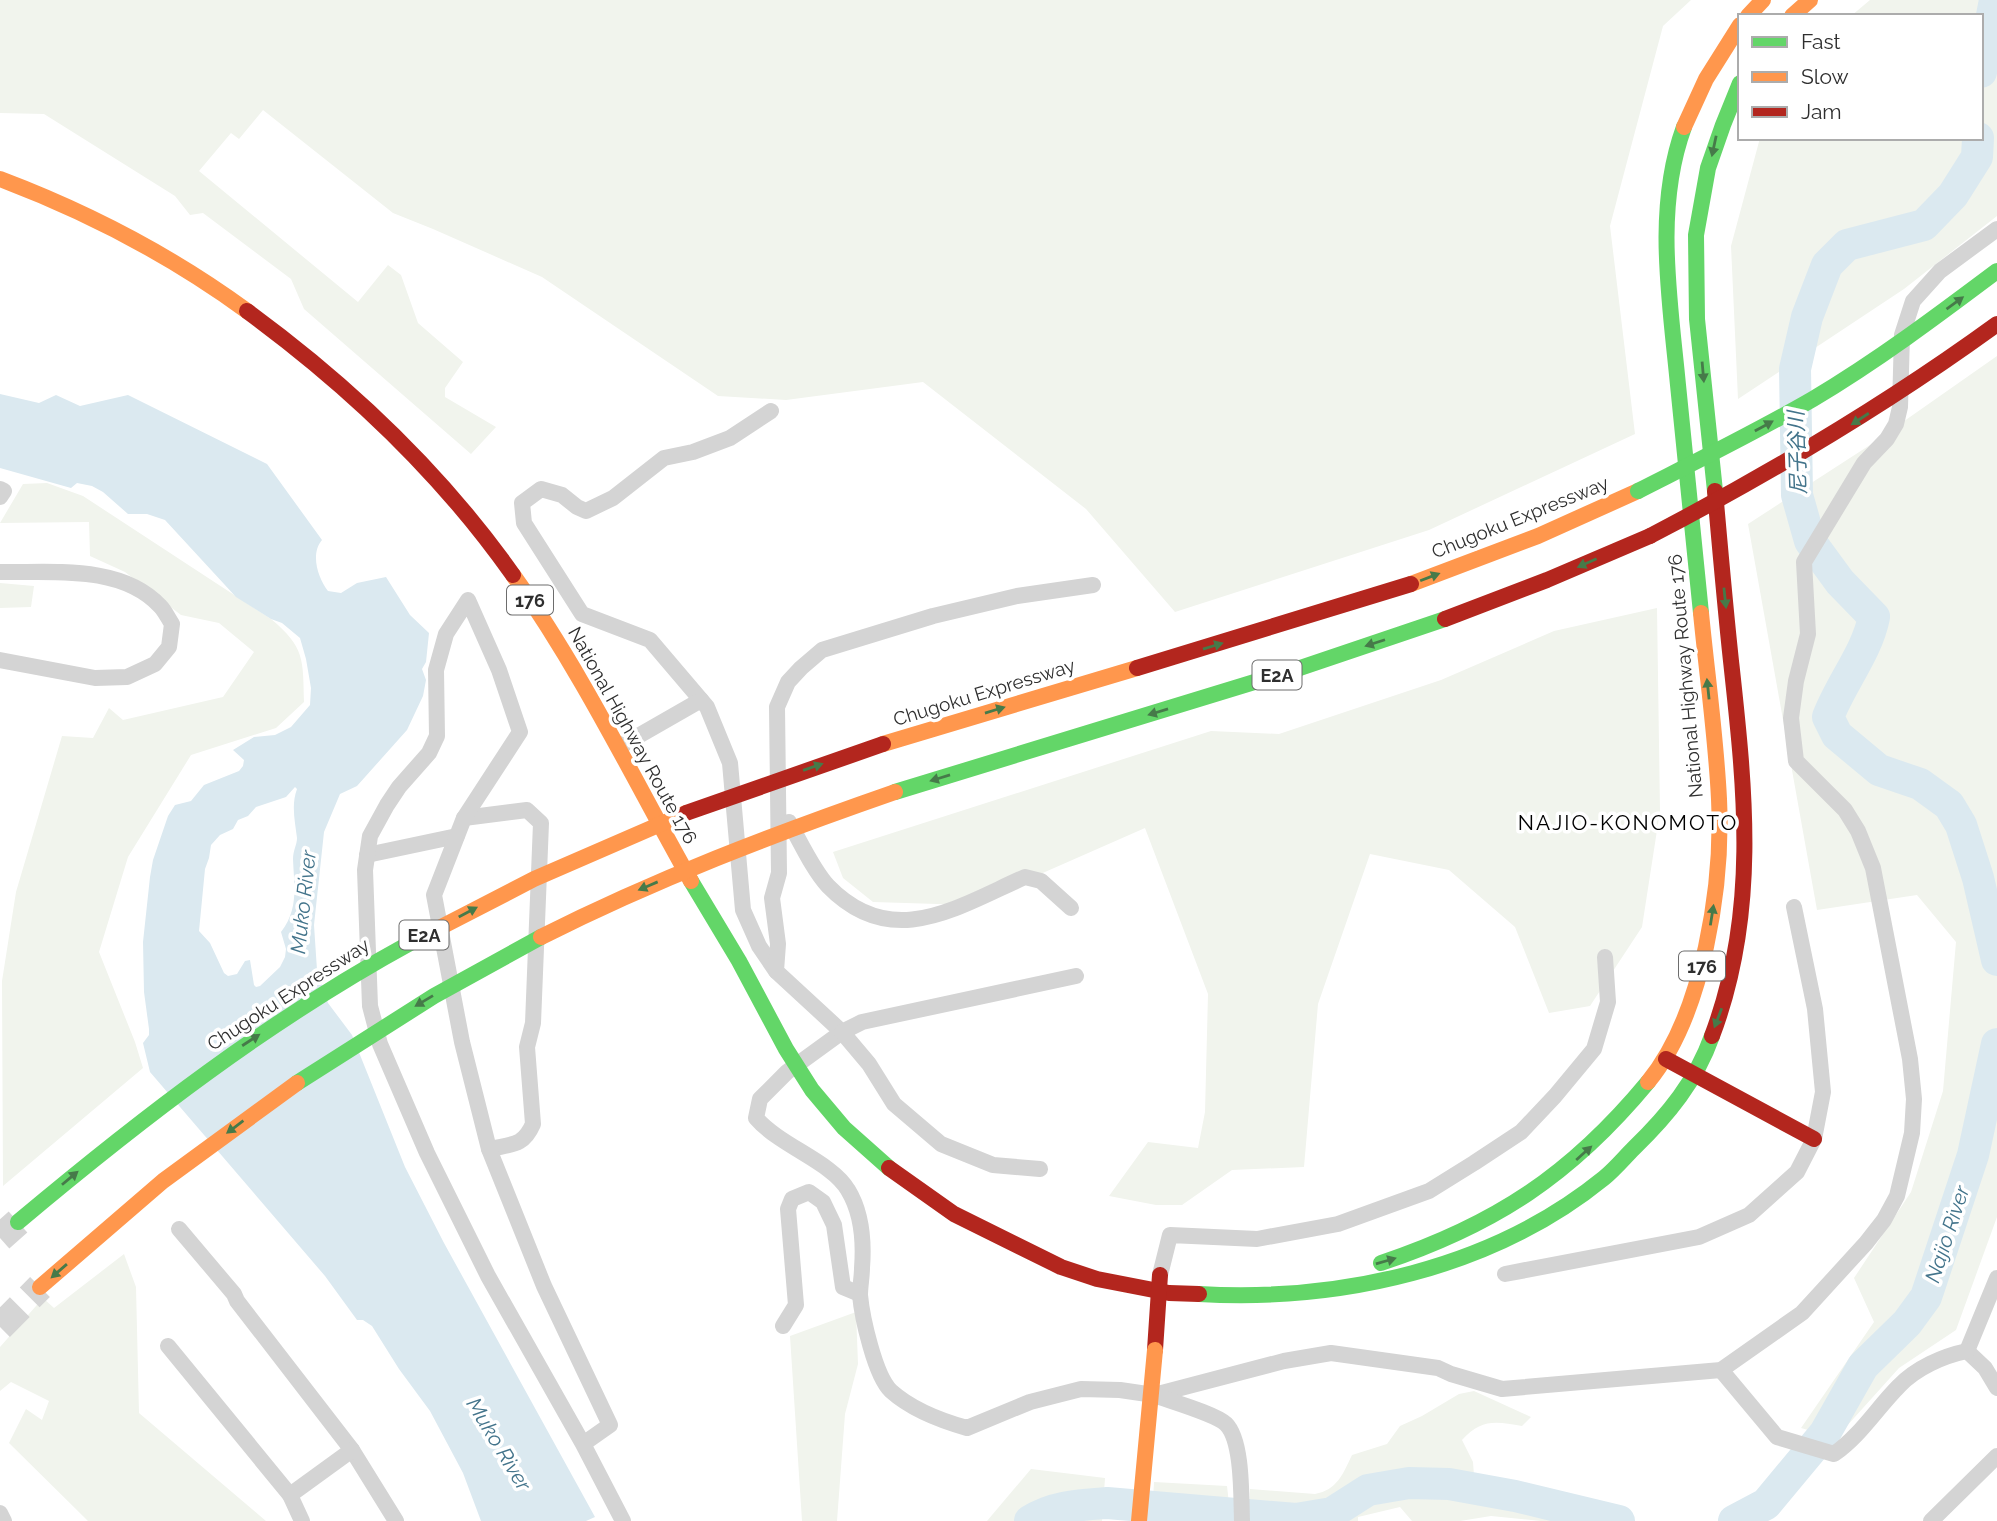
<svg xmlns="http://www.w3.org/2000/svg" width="1997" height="1521" font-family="Raleway,'Noto Sans JP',sans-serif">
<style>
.green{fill:#f1f4ed}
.water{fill:#dbe9f0;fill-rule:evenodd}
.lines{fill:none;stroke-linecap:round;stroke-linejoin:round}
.river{stroke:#dbe9f0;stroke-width:32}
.highway-tunnel{stroke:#d5d5d5;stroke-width:28;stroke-dasharray:28 14;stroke-linecap:butt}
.street{stroke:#d4d4d4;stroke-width:16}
.fast{stroke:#63d668;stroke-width:16}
.slow{stroke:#ff974d;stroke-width:16}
.jam{stroke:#b3261e;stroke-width:16}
.fast-bridge{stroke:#63d668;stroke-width:16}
.slow-bridge{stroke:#ff974d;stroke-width:16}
.jam-bridge{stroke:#b3261e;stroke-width:16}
.oneway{fill:#467a49}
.labels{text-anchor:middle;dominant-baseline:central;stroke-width:7;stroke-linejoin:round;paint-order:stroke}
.shield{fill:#fff;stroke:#6d6d6d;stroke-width:2}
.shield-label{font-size:18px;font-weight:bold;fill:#2f2f2f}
.street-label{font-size:19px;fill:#2f2f2f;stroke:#fff}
.water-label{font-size:21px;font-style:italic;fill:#43748b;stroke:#fff}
.neighbourhood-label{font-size:21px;letter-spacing:2px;fill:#000;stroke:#fff}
</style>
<rect width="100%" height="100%" fill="#fff"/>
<g class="green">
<polygon points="0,0 1691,0 1663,26 1610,226 1635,434 1429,530 1175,612 1086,509 923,382 786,400 718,396 542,277 433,229 393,213 263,110 239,139 231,133 199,171 358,302 388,265 401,275 418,323 463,362 445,388 445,397 496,427 471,454 304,309 291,279 203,213 190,215 175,196 44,114 0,113"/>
<polygon points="1870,0 1997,0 1997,216 1904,289 1738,399 1731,246 1760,138 1981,138 1981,16 1851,16"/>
<polygon points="1997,356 1997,1217 1956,1330 1899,1368 1836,1438 1801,1428 1874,1322 1854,1278 1911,1192 1943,1091 1956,942 1917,895 1817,910 1748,524 1870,445"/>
<path d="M47,483L83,496L271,619C305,647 303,660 304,702L276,728L191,755L128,857L99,952L135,1042L143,1068L3,1186L2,981L16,892L62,736L93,738L109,708L123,720L223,697L254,652L219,623L181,615L125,572L90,556L89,522L0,523L23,484Z"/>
<polygon points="0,583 34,586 31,607 0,608"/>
<polygon points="1657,608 1660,811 1642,927 1590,1006 1549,1013 1515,927 1449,870 1370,854 1318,1004 1304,1167 1232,1170 1182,1205 1156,1205 1109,1196 1148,1142 1198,1148 1205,1112 1208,994 1145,828 970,905 873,902 843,878 833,852 1211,731 1279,734 1441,680 1554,631"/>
<polygon points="124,1254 136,1287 139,1413 266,1521 88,1521 9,1443 26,1409 42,1420 49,1401 11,1382 0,1391 0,1347 43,1298 54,1308"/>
<polygon points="856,1312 858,1364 845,1414 837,1521 802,1521 790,1336"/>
<path d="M1474,1391L1531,1417L1522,1426C1495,1421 1481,1419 1462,1440L1473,1462L1476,1502L1544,1512L1579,1521H1541L1491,1516L1460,1521H1412L1400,1507L1358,1517V1521H1249L1250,1489L1315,1494C1337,1490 1343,1474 1352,1455L1387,1444L1400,1426L1422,1416L1459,1394Z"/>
<polygon points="1031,1469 1105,1478 1102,1521 987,1521"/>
<polygon points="1154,1482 1227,1486 1231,1521 1152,1521"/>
</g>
<path class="water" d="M0,394L39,403L56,395L80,406L128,395L267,464L322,540C310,554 318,578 328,591L341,593L357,583L386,577L410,615L429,633L426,662L422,669L426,680L423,696L407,730L357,786L340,794L324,832L314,925L317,970L328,1003L352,1035L405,1167L444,1243L595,1517L586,1521H481L463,1473L430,1411L399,1369L372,1326L363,1320H357L325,1276L150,1072L143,1043L149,1035V1029L144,992L143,942L150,877L153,860L168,816L175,805L191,801L204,785L239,771L243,766L244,760L233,750L254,737L275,735L291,727L310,705L311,688L306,659L300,638L282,623L271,619L236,597L165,520L147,514H128L103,492L92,486L77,483L71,488L0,468ZM295,787L297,789C291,805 295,821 297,838C297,845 293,850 293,859C294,886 299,909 281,932L286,949L285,957L280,967L260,986L256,987L254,985L250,960L245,961L237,974L228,976L224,973L210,943L199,931L205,869L209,858L211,845L220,835L233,829L238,820L248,816L256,807L286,797Z"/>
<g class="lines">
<g class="river">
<polyline points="1981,72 1995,0"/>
<path d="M1978,138L1977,157L1953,195L1924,225L1847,245L1827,265L1807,317L1795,369L1797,495L1810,541L1840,582L1874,617C1867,652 1841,683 1828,717L1837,735L1879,770L1920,784L1949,805L1961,825L1978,878L1997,960"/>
<path d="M1030,1521C1053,1506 1080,1505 1107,1503L1296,1519L1332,1513L1368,1490L1409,1483L1449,1484L1515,1496L1619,1521"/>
<polyline points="1734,1521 1766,1504 1825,1433 1863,1366 1907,1323 1926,1297 1973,1155 1997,1044"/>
</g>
<g class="highway-tunnel">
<polyline points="0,1238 18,1222"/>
<polyline points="0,1327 40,1287"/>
</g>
<g class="street">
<polyline points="771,411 730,438 693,452 664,458 613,498 586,511 577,507 562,495 541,489 522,503 524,523 582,614 650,640 707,707 730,763 743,910 759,946 776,971"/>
<polyline points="0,489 4,491 0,497"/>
<path d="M0,572C51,573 121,564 160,606C165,611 168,618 172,624L169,647L155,664L127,677L95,678L0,660"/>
<path d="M1093,585L1017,596L933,616L822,650L801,668L788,682L777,707L779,873L772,898L778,944L776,971L842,1032L787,1072L760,1099L756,1118C780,1146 832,1162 848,1190C862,1213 864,1242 862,1268C862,1277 860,1286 860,1295C862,1317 875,1376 891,1391C911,1409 942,1421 967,1428L1030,1402L1081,1389L1120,1390L1154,1395L1284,1361L1331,1353L1438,1368L1451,1374L1502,1389L1721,1370L1802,1313L1866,1243L1884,1220L1897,1196L1912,1133L1914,1099L1910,1059L1873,868L1858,831L1845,810L1796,761L1791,718L1796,681L1808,634L1804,562L1864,463L1887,439L1896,424L1900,407L1902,335L1913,301L1940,271L1997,229"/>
<polyline points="619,747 701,700"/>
<path d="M464,818L527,810L541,823L533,1023L527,1047L533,1124C523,1147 511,1144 489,1149"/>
<path d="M789,822C800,841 813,870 828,886C892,952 957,907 1025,877L1041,881L1071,908"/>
<polyline points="367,855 457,836"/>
<polyline points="1040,1169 993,1165 941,1144 894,1104 869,1064 842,1032 862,1022 1076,976"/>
<polyline points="179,1229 234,1294 237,1301 352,1450 396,1521"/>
<polyline points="1505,1274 1699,1237 1749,1215 1797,1172 1814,1139 1823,1092 1815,1009 1794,907"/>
<polyline points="1160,1275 1170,1235 1257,1239 1338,1224 1429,1191 1474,1163 1521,1132 1555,1096 1594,1049 1608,1002 1605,957"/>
<polyline points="783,1326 796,1305 788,1209 792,1199 809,1192 823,1202 834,1225 843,1287 860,1294"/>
<polyline points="168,1346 290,1495 302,1521"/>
<polyline points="1967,1351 1997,1278"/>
<polyline points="1967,1351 1985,1368 1997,1388"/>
<path d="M1721,1370L1777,1437L1834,1454C1860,1436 1877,1408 1899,1386C1916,1368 1943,1356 1967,1351"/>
<path d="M1154,1395C1170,1401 1216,1414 1226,1424C1243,1441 1241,1498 1242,1521"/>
<polyline points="583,1444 610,1425 544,1286 489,1149 462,1042 434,895 464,818 520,732 499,670 468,600 446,634 436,670 437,736 429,753 399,787 387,805 370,836 365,870 370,1006 380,1044 427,1153 488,1276 583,1444 623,1521"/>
<polyline points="290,1495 352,1450"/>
<polyline points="0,1513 4,1521"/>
<polyline points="1931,1521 1997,1456"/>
</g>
<g class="fast">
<path d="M1684,127C1654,209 1670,300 1678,385C1686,461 1693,537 1701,613"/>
<polyline points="1715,491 1697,319 1696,235 1708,168 1723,125 1740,83"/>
<polyline points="895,792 1300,668 1445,619"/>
<polyline points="691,881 739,961 786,1049 812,1090 844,1128 889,1168"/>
<path d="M1381,1263C1495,1225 1571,1175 1648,1082"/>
<path d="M1199,1294C1340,1302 1492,1269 1604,1178C1615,1169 1624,1158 1634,1148C1668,1115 1696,1081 1712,1036"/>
</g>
<g class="slow">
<polyline points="1748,16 1763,0"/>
<polyline points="1792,16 1810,0"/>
<polyline points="1684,127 1706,79 1740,25"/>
<path d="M0,179C90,213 169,254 247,311"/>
<path d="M513,575C582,672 633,778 691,881"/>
<polyline points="1411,584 1538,536 1638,491"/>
<polyline points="883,744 1137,668"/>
<path d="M1648,1082C1704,1014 1723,884 1719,799C1716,737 1707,675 1701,613"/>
</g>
<g class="jam">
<path d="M247,311C348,385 441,473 513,575"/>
<polyline points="1445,619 1547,580 1650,536"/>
<polyline points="1137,668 1411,584"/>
<path d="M1712,1036C1759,912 1745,789 1731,661C1725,605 1720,548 1715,491"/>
<polyline points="1666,1059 1814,1139"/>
<polyline points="889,1168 954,1214 1061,1267 1097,1279 1169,1293 1199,1294"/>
<polyline points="1155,1350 1160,1275"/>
</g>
<g class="fast-bridge">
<path d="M1638,491C1697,461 1756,432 1813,399C1877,361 1937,316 1997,271"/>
<polyline points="297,1083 434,996 541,937"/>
<path d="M18,1222C142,1118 269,1020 412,942"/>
</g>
<g class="slow-bridge">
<path d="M541,937C656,879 774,834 895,792"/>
<polyline points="412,942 534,879 686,813"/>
<polyline points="40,1287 163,1181 297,1083"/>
<polyline points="1139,1521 1155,1350"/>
</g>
<g class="jam-bridge">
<path d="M1650,536C1771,473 1887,404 1997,324"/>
<polyline points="686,813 883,744"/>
</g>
</g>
<defs><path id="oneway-solid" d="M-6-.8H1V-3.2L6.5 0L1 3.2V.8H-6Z" transform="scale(1.75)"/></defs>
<g class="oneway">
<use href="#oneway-solid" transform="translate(1714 146) rotate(102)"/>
<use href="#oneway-solid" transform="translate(1955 303) rotate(-36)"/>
<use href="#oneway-solid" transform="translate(1703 372) rotate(85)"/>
<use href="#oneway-solid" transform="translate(1860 419) rotate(147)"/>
<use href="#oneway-solid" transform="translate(1764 426) rotate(-29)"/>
<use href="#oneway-solid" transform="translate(1587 563) rotate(156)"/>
<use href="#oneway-solid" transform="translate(1430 577) rotate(-21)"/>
<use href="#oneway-solid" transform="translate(1725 598) rotate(84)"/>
<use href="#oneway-solid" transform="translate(1375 643) rotate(162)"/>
<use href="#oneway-solid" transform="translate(1213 646) rotate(-17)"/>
<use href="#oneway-solid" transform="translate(1708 689) rotate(-96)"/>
<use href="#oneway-solid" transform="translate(995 710) rotate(-17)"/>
<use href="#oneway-solid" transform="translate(1158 712) rotate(163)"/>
<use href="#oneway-solid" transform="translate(813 767) rotate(-19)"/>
<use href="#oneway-solid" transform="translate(940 778) rotate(163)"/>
<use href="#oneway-solid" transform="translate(648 886) rotate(157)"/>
<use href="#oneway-solid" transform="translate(468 912) rotate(-28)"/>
<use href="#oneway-solid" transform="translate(1712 915) rotate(-81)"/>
<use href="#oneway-solid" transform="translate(424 1001) rotate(149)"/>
<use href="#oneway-solid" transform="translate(1718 1018) rotate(111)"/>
<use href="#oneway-solid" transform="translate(251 1040) rotate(-33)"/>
<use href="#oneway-solid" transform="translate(235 1127) rotate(143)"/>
<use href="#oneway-solid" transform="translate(1584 1153) rotate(-42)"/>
<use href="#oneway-solid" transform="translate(70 1178) rotate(-40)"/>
<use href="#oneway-solid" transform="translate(1386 1261) rotate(-16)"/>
<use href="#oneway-solid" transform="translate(59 1271) rotate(139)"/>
</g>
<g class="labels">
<g class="shield">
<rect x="507" y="585.5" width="46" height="29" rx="5"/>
<rect x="1252.5" y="660.5" width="49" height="29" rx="5"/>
<rect x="399.5" y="920.5" width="49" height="29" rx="5"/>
<rect x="1679" y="951.5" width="46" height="29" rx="5"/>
</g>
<g class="shield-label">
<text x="530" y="600">176</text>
<text x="1277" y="675">E2A</text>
<text x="424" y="935">E2A</text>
<text x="1702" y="966">176</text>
</g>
<g class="street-label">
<text transform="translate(1520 517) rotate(-22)">Chugoku Expressway</text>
<text transform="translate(1685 676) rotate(-95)">National Highway Route 176</text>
<text transform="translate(984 692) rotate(-17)">Chugoku Expressway</text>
<text transform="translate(633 735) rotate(61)">National Highway Route 176</text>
<text transform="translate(288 994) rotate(-33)">Chugoku Expressway</text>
</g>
<g class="water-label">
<text transform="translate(1797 453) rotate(-92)">尼子谷川</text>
<text transform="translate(303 902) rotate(-84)">Muko River</text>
<text transform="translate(1947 1234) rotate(-72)">Najio River</text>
<text transform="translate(499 1444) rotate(59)">Muko River</text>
</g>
<g class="neighbourhood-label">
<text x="1628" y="822">NAJIO-KONOMOTO</text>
</g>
</g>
<rect x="1738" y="14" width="245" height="126" fill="#ffffff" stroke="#acacac" stroke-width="2"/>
<rect x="1752" y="37" width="35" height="10" fill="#63d668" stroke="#acacac" stroke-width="2"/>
<text x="1801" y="49" font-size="21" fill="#2f2f2f">Fast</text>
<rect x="1752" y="72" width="35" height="10" fill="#ff974d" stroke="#acacac" stroke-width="2"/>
<text x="1801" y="84" font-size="21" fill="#2f2f2f">Slow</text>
<rect x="1752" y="107" width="35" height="10" fill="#b3261e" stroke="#acacac" stroke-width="2"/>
<text x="1801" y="119" font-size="21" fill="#2f2f2f">Jam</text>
</svg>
